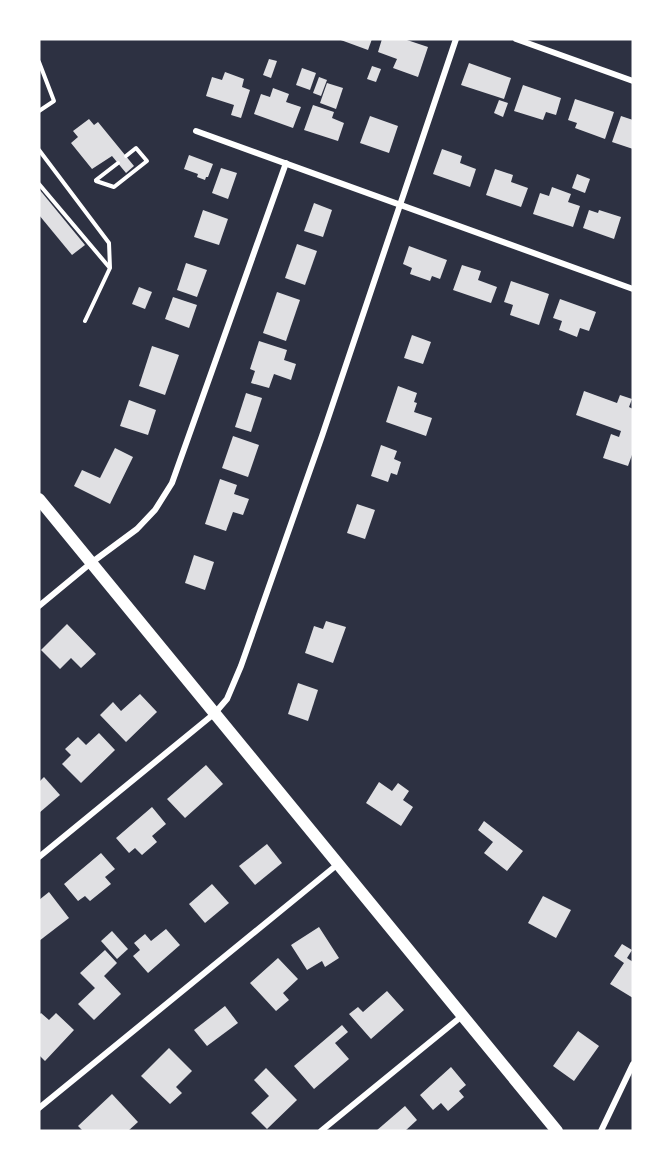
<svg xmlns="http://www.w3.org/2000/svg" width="672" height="1170" font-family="'DM Sans',sans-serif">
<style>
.building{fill:#e0e0e3}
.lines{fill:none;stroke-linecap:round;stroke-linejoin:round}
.service{stroke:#fff;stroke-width:4}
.minor{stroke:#fff;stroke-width:6}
.primary{stroke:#fff;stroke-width:12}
</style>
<rect width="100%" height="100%" fill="#2d3142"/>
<g class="building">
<polygon points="338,39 372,39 368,50"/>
<polygon points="382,39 404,39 428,47 418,77 393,68 397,59 378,52"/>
<polygon points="269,59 277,61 271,78 263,75"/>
<polygon points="469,63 511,78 504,99 461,85"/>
<polygon points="372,66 381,69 376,82 367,79"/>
<polygon points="302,68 316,73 310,90 296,85"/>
<polygon points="225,72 244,79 242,87 250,90 241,118 231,115 234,105 206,96 212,77 222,80"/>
<polygon points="319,77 327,80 321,96 313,93"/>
<polygon points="327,83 343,88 336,109 320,103"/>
<polygon points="523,85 561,98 556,115 546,112 543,120 514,111"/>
<polygon points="273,88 289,94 286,102 301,107 293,128 254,114 261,94 270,97"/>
<polygon points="575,99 614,112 605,139 575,128 577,123 568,120"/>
<polygon points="499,100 508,103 503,117 494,113"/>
<polygon points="313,105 334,112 332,118 344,123 338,141 304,130"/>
<polygon points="370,116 398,126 389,153 360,143"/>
<polygon points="621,116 633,120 633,149 612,142"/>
<polygon points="89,119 94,125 98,122 134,166 126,173 112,156 92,169 71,143 78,137 73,131"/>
<polygon points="442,149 462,156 460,163 476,169 470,187 433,174"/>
<polygon points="189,155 213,164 208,177 206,177 205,180 197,177 198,174 184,169"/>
<polygon points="221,168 237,173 228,199 212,193"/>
<polygon points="495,169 513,175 511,182 528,188 521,207 486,195"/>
<polygon points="577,174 590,179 585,193 572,188"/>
<polygon points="552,187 571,194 568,202 580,206 573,227 533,214 540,193 549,196"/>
<polygon points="39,189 85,245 72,255 39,215"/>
<polygon points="314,203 332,210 323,237 304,231"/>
<polygon points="203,210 228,219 219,245 194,237"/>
<polygon points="589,210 598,213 599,210 621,217 614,239 583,228"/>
<polygon points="297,244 317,251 305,285 285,278"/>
<polygon points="409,246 447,260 440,279 432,276 430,281 410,274 412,268 403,264"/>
<polygon points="186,263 207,270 197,297 177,290"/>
<polygon points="462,265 481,271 478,280 497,287 491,303 453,290"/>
<polygon points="511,281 549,294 539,325 510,315 513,305 504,302"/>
<polygon points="139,287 152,292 145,309 132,304"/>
<polygon points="277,292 300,300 286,341 263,333"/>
<polygon points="173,297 197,305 189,328 165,319"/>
<polygon points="560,299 596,312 589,331 580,328 577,337 559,330 562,321 553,318"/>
<polygon points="412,335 431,342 423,364 404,358"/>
<polygon points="259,341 287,350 284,360 296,364 291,380 274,374 269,388 251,383 255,371 250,369"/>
<polygon points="152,346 179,355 165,395 139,386"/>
<polygon points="398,386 417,393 414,402 417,403 414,412 432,418 426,436 386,422"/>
<polygon points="584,391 617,403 620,395 632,399 629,407 633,409 633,452 628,466 603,458 611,434 619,437 621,431 576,415"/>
<polygon points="246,393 262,398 251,432 235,427"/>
<polygon points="129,400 156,410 148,435 120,426"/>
<polygon points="233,436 259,445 248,477 222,468"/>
<polygon points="381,445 397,451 394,459 401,462 397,475 391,473 388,482 371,476"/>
<polygon points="115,448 133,457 110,504 74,486 82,470 100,478"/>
<polygon points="220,479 237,485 234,494 249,499 243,515 233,512 226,531 205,524"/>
<polygon points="357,504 375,510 365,539 347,533"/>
<polygon points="194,555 214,562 205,590 185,583"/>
<polygon points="326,621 346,627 333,663 305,653 314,626 323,629"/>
<polygon points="67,624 96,654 81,668 71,658 60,669 41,650"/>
<polygon points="298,683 318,690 308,721 288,714"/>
<polygon points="140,694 157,712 126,742 100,715 113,702 121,711"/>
<polygon points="99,733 115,750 81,783 62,764 71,755 65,749 78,737 86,745"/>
<polygon points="206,765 223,784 185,818 167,799"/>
<polygon points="44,777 60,795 39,813 39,782"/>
<polygon points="379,782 392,791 398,783 409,791 403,800 413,807 401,826 366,803"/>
<polygon points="152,807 166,824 152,836 157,842 142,855 135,848 129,853 116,838"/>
<polygon points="484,821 523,851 507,871 484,853 493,842 478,830"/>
<polygon points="267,844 282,863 255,885 239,866"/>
<polygon points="101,853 115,869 105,877 111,884 90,901 85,896 78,901 64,884"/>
<polygon points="212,884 229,903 205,923 189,904"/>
<polygon points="49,892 69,918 39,941 39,900"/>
<polygon points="543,896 571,910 556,938 528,923"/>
<polygon points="319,927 339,958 325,967 322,961 307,970 291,945"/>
<polygon points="166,929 180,945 148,973 133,956 140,950 134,943 145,934 151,941"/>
<polygon points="112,931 128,949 117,959 101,941"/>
<polygon points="622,944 632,950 627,958 633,962 633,998 610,984 624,963 614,956"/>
<polygon points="105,950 117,963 104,976 121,994 94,1020 78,1004 95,988 80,973"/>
<polygon points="278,958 298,979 283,993 289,1000 276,1011 250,983"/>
<polygon points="387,991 404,1010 371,1039 349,1014 358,1007 363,1012"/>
<polygon points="225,1006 238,1023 207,1046 194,1030"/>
<polygon points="41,1013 49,1020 56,1013 74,1030 45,1061 39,1055 39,1015"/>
<polygon points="342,1025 348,1032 335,1043 349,1059 314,1089 294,1066"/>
<polygon points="578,1031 599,1046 574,1081 553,1066"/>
<polygon points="169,1048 192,1071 176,1087 182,1093 170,1104 141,1076"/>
<polygon points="451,1067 466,1085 459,1091 464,1097 448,1111 441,1103 433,1110 420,1095"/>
<polygon points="266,1068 297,1100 267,1129 251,1113 269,1096 254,1080"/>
<polygon points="112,1094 138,1122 128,1131 83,1131 78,1126"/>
<polygon points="405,1106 417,1120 405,1131 376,1131"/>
</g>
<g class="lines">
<g class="service">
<polyline points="39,62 54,101 39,111"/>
<polyline points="39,150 109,243 110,268 85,321"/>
<polyline points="96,180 118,163"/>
<polyline points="96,181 114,187 147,161 136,148 126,156"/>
<polyline points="39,184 109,267"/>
</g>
<g class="minor">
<polyline points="516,39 633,81"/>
<polyline points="196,131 633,289"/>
<polyline points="39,606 91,563 137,529 155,510 172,483 286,163"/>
<polyline points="39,857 215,713 227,699 241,666 322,436 456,39"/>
<polyline points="39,1108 338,864"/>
<polyline points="321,1131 462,1016"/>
<polyline points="601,1131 633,1064"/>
</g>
<polyline class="primary" points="39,499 557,1131"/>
</g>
<rect width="672" height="1170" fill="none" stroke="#ffffff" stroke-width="81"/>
</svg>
